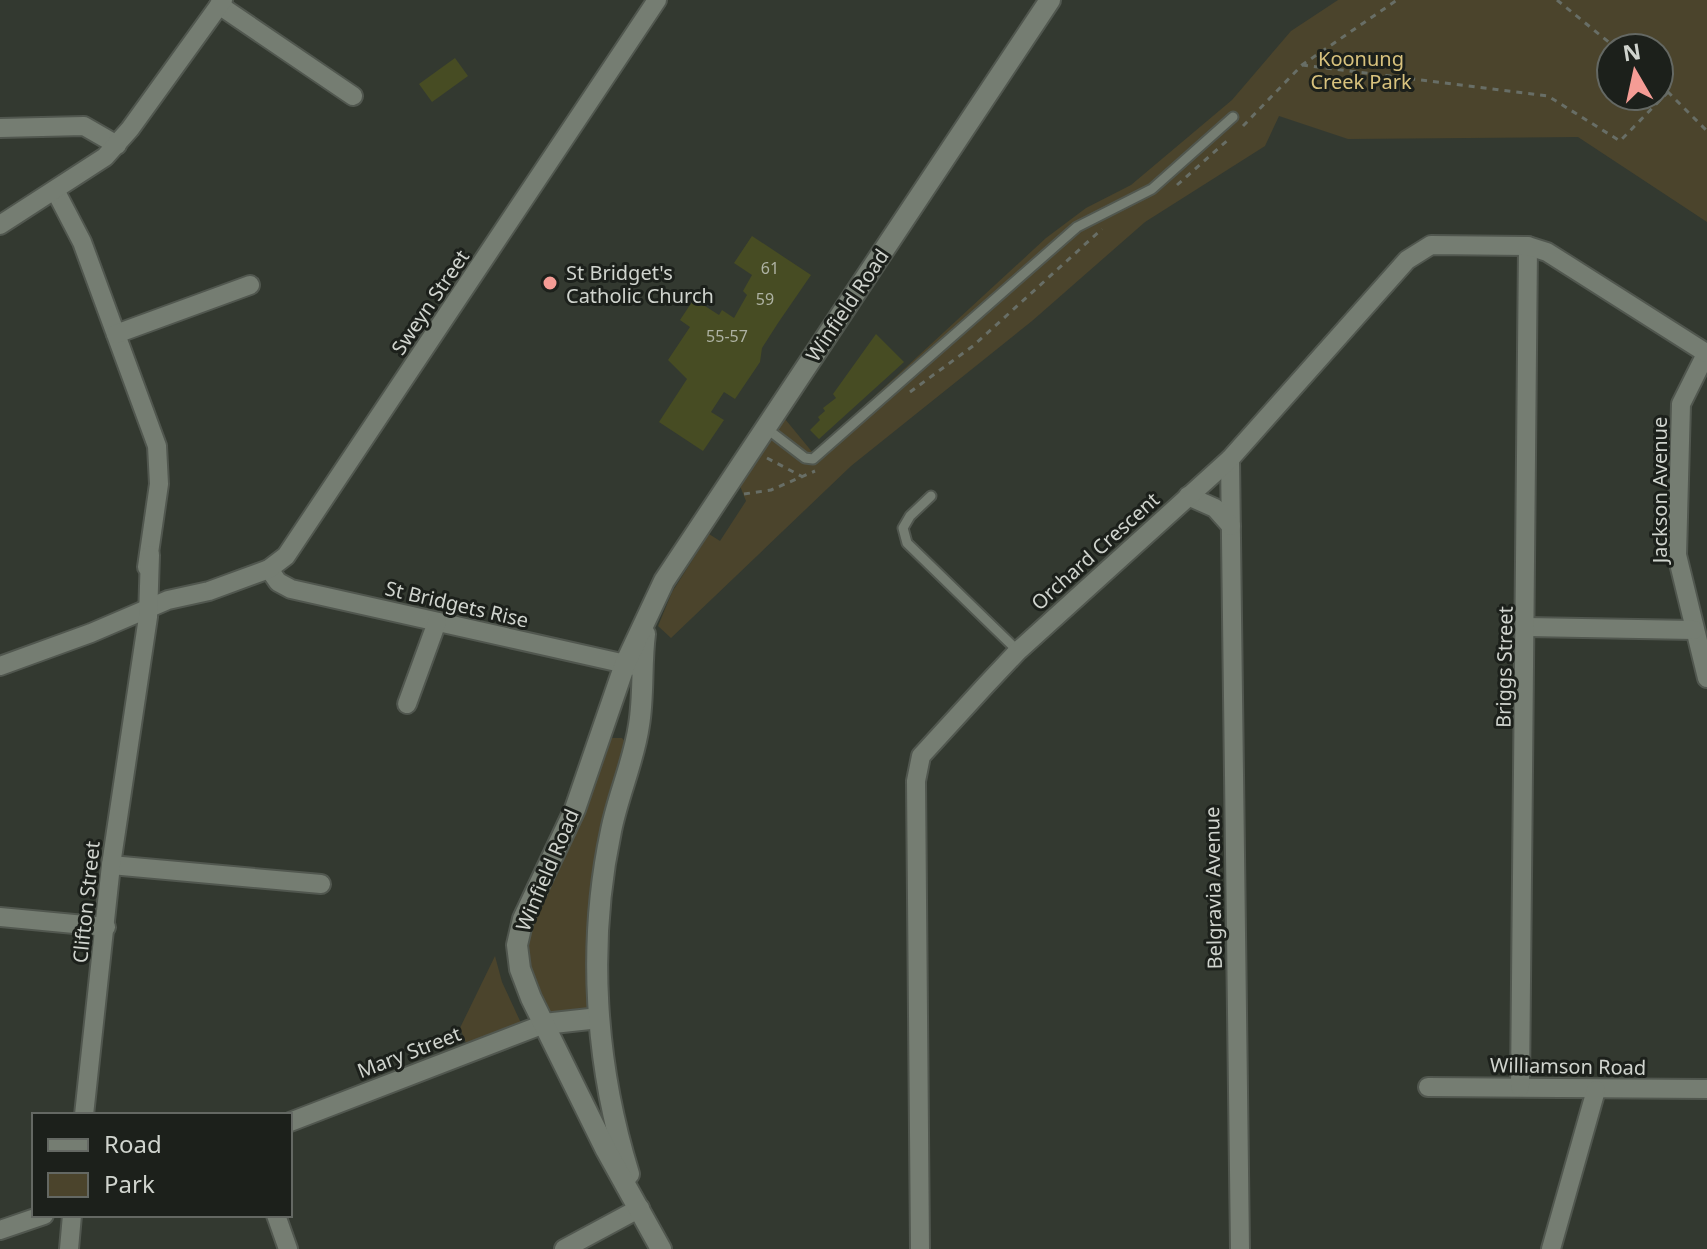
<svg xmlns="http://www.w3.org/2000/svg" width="1707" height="1249" font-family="'Noto Sans',sans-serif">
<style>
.green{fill:#4b442c;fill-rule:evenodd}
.building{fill:#474c23}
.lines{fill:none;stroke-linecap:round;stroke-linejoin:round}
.service-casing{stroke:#51574f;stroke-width:13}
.minor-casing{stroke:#51574f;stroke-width:22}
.tertiary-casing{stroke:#51574f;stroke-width:24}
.path{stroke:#686e66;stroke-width:3;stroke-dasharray:6 6;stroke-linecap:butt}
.service{stroke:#757d72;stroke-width:9}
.minor{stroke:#757d72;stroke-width:18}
.tertiary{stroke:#757d72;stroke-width:20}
.poi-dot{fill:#f59c95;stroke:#1c201b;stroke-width:3}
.labels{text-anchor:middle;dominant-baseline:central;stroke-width:6;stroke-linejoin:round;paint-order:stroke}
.number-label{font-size:16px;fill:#aeb2a3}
.park-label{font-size:20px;fill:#d8c27d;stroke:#1c201b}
.poi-label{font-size:20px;fill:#d0d4ce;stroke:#1c201b;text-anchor:start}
.street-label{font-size:20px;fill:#d0d4ce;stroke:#1c201b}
</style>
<rect width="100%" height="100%" fill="#333930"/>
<g class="green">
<path d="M1338,0H1707V222L1578,137L1348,139L1279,116L1265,146L1145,222L1032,321L851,466L671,638L658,626L672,592L709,534L720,541L746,501L740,486L785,419L813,453L1046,238L1086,208L1131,185L1232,100L1291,31ZM1611,48H1659V96H1611Z"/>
<polygon points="610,738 622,738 627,744 589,1010 549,1014 532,987 522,940"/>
<polygon points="495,956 502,982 521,1023 466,1043 460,1028"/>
</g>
<g class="building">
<polygon points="455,58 468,76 432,102 419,84"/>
<polygon points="752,236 811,275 778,323 762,348 760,362 735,399 724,392 711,412 724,420 703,451 659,422 687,379 668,360 690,327 680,320 694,299 719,315 722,310 734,318 747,295 743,291 752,275 734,263"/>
<polygon points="876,334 904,362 819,439 810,430 820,420 818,417 825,411 823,408 836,398 833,394"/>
</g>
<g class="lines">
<g class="service-casing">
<g id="service">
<polyline points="766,428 805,458 813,459 1077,227 1152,189 1233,117"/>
<polyline points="931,496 910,516 903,528 907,543 1018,651"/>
</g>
</g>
<g class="minor-casing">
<g id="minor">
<polyline points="219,5 353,96"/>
<polyline points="0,128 84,126 117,145"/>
<polyline points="55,190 82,242 157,446 159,484 147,567"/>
<polyline points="0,225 105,157 130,129 223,0"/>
<polyline points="116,334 250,285"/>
<polyline points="1707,352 1681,404 1677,555 1707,678"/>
<polyline points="1230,459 1240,1249"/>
<polyline points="1188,496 1215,508 1231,526"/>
<polyline points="269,569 278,582 291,589 639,667"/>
<polyline points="1527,627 1694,630"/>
<polyline points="0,666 91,633 168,600 209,591 269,569 286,556 657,0"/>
<polyline points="407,704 437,622"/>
<polyline points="111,865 321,884"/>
<polyline points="0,917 106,927"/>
<polyline points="1428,1087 1707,1089"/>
<polyline points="1520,1087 1528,246"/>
<polyline points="84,1115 111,865 148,617 150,555"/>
<polyline points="290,1122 544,1024"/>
<polyline points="276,1215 288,1249"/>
<polyline points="0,1230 44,1215"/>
<polyline points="69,1249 72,1215"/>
<polyline points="564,1249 640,1208"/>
<polyline points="920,1249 916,781 921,756 985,686 1018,651 1230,459 1407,260 1431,245 1528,246 1547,252 1706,353"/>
<polyline points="1551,1249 1596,1090"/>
</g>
</g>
<g class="tertiary-casing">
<g id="tertiary">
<polyline points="544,1024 599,1018"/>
<path d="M629,1174C595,1064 587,944 611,831C618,795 634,761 639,725C644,695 641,664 645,634"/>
<polyline points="661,1249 606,1150 531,998 520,969 517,945 523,919 575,809 625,664 664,581 1050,0"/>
</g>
</g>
<g class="path">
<polyline points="1557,0 1616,48"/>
<polyline points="1302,65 1548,96 1620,141 1669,91"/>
<polyline points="1659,83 1707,131"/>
<polyline points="1243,126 1302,65 1397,0"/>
<polyline points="1177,185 1229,139"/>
<polyline points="910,392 973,346 1102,229"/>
<polyline points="767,458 803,477"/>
<polyline points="744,494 771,490 815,471"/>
</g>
<use href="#service" class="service"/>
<use href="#minor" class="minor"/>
<use href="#tertiary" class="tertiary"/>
</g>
<circle class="poi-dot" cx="550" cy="283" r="8"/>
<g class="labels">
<g class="number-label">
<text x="770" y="268">61</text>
<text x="765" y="299">59</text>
<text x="727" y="336">55-57</text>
</g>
<g class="park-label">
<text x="1361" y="58">Koonung<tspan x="1361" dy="23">Creek Park</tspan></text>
</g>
<g class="poi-label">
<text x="566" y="272">St Bridget's<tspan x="566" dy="23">Catholic Church</tspan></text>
</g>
<g class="street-label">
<text transform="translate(430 302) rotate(-56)">Sweyn Street</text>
<text transform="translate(847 305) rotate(-56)">Winfield Road</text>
<text transform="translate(1659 490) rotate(-90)">Jackson Avenue</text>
<text transform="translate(1095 551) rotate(-42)">Orchard Crescent</text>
<text transform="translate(457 604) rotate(13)">St Bridgets Rise</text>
<text transform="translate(1504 667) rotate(-89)">Briggs Street</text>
<text transform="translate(547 870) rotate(-67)">Winfield Road</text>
<text transform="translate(1213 888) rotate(-91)">Belgravia Avenue</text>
<text transform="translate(86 902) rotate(-84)">Clifton Street</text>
<text transform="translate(409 1052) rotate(-21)">Mary Street</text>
<text transform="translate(1568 1066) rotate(1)">Williamson Road</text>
</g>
</g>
<rect x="32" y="1113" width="260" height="104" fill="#1c201b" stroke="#646863" stroke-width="2"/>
<rect x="48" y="1139" width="40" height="12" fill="#757d72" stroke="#646863" stroke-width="2"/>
<text x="104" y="1153" font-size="24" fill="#d0d4ce">Road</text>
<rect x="48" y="1173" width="40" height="24" fill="#4b442c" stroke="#646863" stroke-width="2"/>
<text x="104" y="1193" font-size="24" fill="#d0d4ce">Park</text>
<g transform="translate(1635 72) rotate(351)"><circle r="38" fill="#1c201b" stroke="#646863" stroke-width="2"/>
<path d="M0-6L14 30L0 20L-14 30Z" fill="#f59c95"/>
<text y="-12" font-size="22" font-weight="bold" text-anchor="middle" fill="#d0d4ce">N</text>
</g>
</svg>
